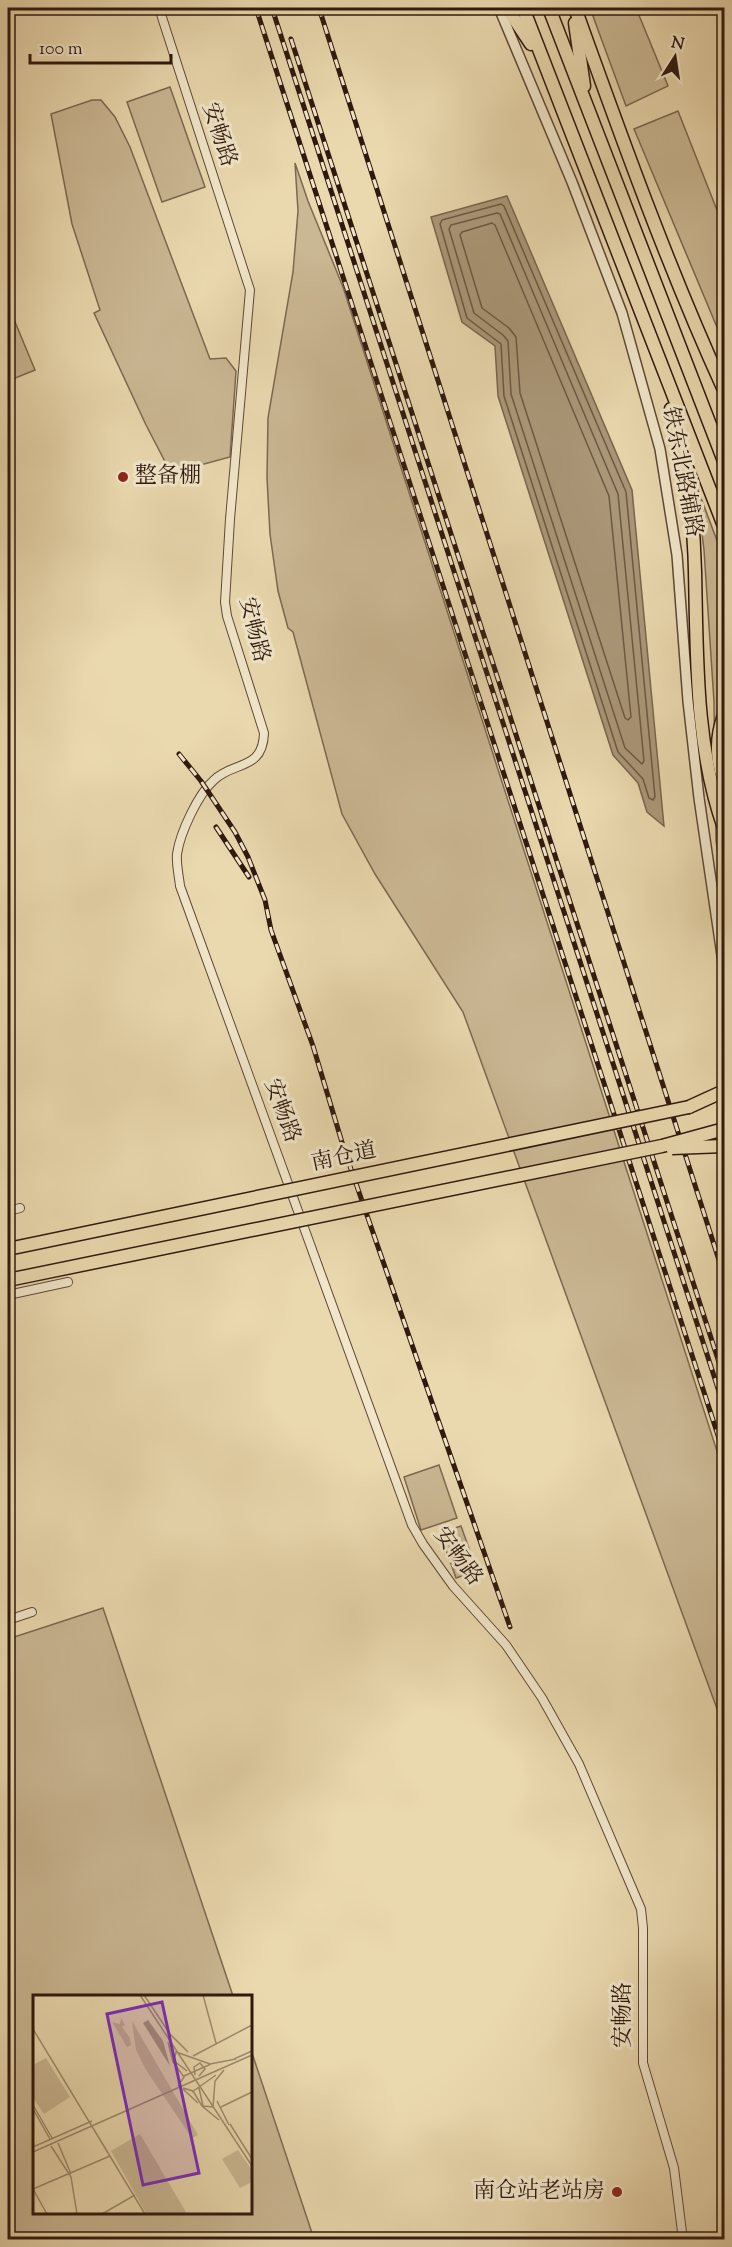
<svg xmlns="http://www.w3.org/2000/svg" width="732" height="2247" font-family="'Sorts Mill Goudy','Noto Serif SC',serif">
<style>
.green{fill:#cab793;stroke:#7c6851;stroke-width:1.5}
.water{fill:#aa9778;stroke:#79644e;stroke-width:1.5}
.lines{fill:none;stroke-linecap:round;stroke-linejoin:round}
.shore{stroke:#6c5844;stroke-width:1.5}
.minor-casing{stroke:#5e4837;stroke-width:10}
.tertiary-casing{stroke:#5e4837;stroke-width:12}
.trunk-casing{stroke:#2f180f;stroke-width:15}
.minor{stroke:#f1e6ca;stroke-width:8}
.tertiary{stroke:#f1e6ca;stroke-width:9}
.trunk{stroke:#ead8ae;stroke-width:12}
.rail-casing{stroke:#2f180f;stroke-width:5}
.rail{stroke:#f1e6ca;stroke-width:3;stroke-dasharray:9;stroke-linecap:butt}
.trunk-bridge-casing{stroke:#2f180f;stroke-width:15;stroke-linecap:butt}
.trunk-bridge{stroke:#ead8ae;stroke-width:12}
.poi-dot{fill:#8f2418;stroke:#f1e6ca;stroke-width:2}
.labels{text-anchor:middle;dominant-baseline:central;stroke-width:6;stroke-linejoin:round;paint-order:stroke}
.street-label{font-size:22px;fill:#2f180f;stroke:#f1e6ca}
.poi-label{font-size:22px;fill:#2f180f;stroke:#f1e6ca;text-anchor:start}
.inset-road{fill:none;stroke:#9f8b6e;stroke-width:1.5}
.view{fill:#7b2cbf;fill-opacity:0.15;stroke:#7b2cbf;stroke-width:3}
.inset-edge{fill:none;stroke:#2f180f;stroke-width:3}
</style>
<rect width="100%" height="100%" fill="#ead8ae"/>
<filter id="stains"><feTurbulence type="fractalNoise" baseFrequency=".00333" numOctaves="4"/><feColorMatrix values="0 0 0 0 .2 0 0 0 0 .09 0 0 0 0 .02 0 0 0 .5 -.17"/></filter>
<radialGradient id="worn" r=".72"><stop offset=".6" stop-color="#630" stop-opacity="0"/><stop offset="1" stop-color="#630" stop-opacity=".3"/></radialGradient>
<g class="green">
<polygon points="590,8 636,8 668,86 626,106"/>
<polygon points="170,87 205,187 162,202 127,102"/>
<polygon points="92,100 101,100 115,117 130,147 210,359 226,358 236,371 230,457 171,473 146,425 94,313 100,310 72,224 51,114"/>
<polygon points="678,111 724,228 724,344 634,129"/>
<polygon points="295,163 308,201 343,287 724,1473 724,1728 463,1012 375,874 342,814 293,632 288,628 278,591 270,534 267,478 268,418 293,272 298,211"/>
<polygon points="8,305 35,370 8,381"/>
<polygon points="696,485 724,559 724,896 716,841 714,702 704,550"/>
<polygon points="439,1465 457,1518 421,1530 404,1477"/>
<polygon points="461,1526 477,1571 456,1578 440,1533"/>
<polygon points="103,1608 233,1996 34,1996 34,2212 250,2212 251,2050 314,2239 8,2239 8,1639"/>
</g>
<polygon class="water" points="507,196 632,490 664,826 647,812 638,783 613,755 498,396 495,346 462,322 431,217"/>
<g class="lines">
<g class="shore">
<polygon points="501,204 504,206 626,492 655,797 653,800 649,798 643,779 618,752 504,396 501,344 467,318 440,224 442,220"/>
<polygon points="497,213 500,214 618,494 644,761 642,764 625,748 511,394 508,341 503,335 474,313 449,229 451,225"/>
<polygon points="492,223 495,225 609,496 631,717 628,720 625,718 520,393 516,337 509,328 482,308 460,235 462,232"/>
</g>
<g class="minor-casing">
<g id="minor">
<path d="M159,8L250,290L230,519L225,602L227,616L264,733C263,771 233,761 214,780C198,794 180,833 177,854C176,864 179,876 180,886L412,1525L423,1544L453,1586L506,1645L542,1698L579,1764L641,1909L643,1928V2063L674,2168L683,2240"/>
<polyline points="8,1211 20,1208"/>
<polyline points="8,1295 68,1282"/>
<polyline points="8,1620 32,1612"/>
</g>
</g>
<g class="tertiary-casing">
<polyline id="tertiary" points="499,8 572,182 622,313 660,449 677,555 688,701 699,798 724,969"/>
</g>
<g class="trunk-casing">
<g id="trunk">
<polyline points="507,8 531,44"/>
<polyline points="523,8 724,526"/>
<polyline points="549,8 724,461"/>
<path d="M575,8C621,136 667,265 724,390"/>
<polyline points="575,23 584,86"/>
<path d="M671,409C685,461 694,516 695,571C697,657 695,746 724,828"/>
<path d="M724,715C716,737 716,759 724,780"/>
<polyline points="689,1107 724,1091"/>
</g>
</g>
<use href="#minor" class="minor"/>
<use href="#tertiary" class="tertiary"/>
<use href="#trunk" class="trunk"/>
<g class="rail-casing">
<g id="rail">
<polyline points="256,8 724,1454"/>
<polyline points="272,8 724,1407"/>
<polyline points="319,8 724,1276"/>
<polyline points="291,39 724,1378"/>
<polyline points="179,754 201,781 235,832 248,857 265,900 271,930 313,1046 344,1149 510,1627"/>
<polyline points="216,827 249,877"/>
</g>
</g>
<use href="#rail" class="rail"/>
<g class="trunk-bridge-casing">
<g id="trunk-bridge">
<polyline points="672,1148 724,1146"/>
<polyline points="8,1249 689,1107"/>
<polyline points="8,1280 662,1146 724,1129"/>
</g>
</g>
<use href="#trunk-bridge" class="trunk-bridge"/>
</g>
<g class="poi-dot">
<circle cx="123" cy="477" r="6"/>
<circle cx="617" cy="2192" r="6"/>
</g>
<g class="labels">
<g class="street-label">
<text transform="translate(218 135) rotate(72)">安畅路</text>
<text transform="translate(681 472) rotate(79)">铁东北路辅路</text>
<text transform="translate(253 630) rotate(76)">安畅路</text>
<text transform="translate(281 1111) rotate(70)">安畅路</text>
<text transform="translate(344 1158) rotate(-12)">南仓道</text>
<text transform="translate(457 1557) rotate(54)">安畅路</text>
<text transform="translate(624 2015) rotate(-90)">安畅路</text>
</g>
<g class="poi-label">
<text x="135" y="477">整备棚</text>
<text x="605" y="2192" text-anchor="end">南仓站老站房</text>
</g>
</g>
<g transform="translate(33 1995)">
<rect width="219" height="219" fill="#ead8ae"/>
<path d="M88,23L92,30L89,32L97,43L98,50L94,52L79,27L87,29ZM99,26L165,140L159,143L113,75L103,55ZM13,63L37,102L11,119L0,103V70ZM107,139L154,219L113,218L78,156ZM205,155L219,175V187L207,193L189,164Z" fill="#cab793"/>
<path d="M115,25L130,46L137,71L110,28Z" fill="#aa9778"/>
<path class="inset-road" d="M107,0L219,171M111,0L137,39L155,57M170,0L183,48M0,34L112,219M135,47L140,67L151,82L145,91M160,61L219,30M201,64L219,56M154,76L141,66L143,57L177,69L203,64M162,80L161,72L167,68L172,74L166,81M151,81L178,69M150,93L160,96L169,111L186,125M166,93L170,111L180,112L182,86L191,75M150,94L165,108M159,97L183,80M184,106L196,130M0,110L19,143M188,112L219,97M0,114L17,144M197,129L219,164M25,148L38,179M18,151L38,182L44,219M0,152L59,126M0,157L219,60M0,194L77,161M0,194L14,219M69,219L102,200"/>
<path class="view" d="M129,7L166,178L110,190L74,19Z"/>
<rect width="219" height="219" class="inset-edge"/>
</g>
<rect width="732" height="2247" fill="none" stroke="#ead8ae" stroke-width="30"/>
<rect x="9" y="9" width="714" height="2229" fill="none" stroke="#2f180f" stroke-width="3"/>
<rect x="15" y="15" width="702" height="2217" fill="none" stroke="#2f180f" stroke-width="1.5"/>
<g transform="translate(675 57) rotate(12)" stroke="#f1e6ca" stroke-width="4.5" paint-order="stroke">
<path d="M0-4.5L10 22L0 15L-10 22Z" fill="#2f180f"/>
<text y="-9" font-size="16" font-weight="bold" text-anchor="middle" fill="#2f180f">N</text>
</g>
<path d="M30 54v9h141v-9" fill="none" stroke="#2f180f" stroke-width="3"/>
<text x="39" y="54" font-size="18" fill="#2f180f" stroke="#f1e6ca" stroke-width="4.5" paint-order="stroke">100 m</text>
<rect width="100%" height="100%" filter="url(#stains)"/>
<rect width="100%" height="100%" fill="url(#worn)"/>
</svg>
